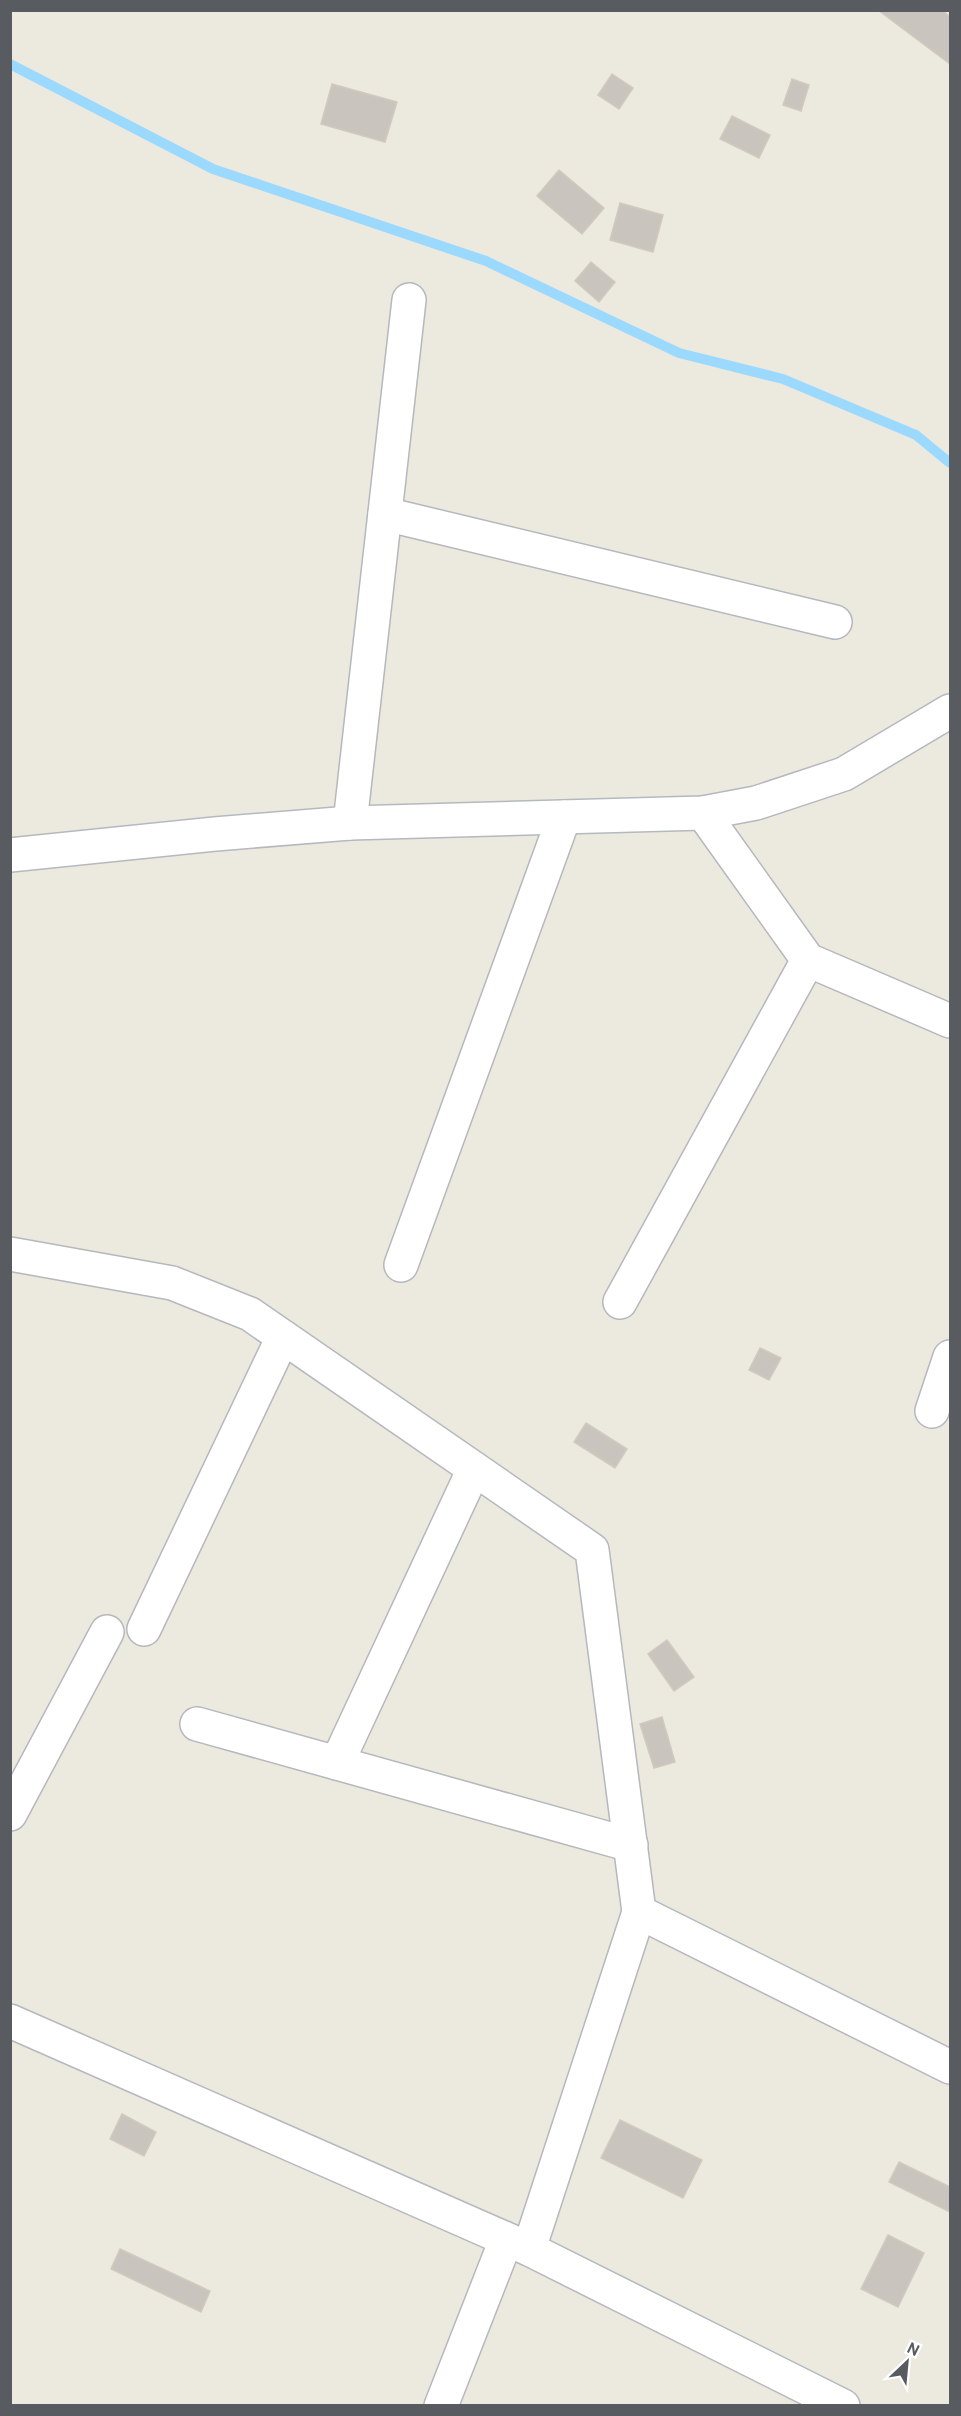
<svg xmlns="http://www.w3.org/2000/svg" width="961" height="2416" font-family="Overpass,sans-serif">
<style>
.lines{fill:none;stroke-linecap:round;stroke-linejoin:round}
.stream{stroke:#9cd9ff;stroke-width:10}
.building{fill:#c9c5be;stroke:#d1cabd;stroke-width:1.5}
.street-casing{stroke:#b5b8bd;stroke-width:36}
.secondary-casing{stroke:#b5b9bf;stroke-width:36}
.street{stroke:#fff;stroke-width:33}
.secondary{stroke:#fff;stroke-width:33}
</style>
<rect width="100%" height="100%" fill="#ece9df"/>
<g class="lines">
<polyline class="stream" points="10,64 213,169 486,261 679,353 783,379 916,435 950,463"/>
</g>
<g class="building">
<polygon points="878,10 942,10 950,17 950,64"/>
<polygon points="612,74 633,88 619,109 598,95"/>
<polygon points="792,79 809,85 801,111 783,105"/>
<polygon points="332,84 397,102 385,142 321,124"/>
<polygon points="732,116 770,135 759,158 720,139"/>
<polygon points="559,170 604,208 582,234 537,196"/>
<polygon points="620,203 663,215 653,252 610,240"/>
<polygon points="591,262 615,282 599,302 575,281"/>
<polygon points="760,1348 781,1358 769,1380 749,1370"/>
<polygon points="586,1423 627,1449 615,1468 574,1442"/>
<polygon points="667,1640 694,1677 674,1691 648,1654"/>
<polygon points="662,1717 675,1762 654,1768 640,1724"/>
<polygon points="122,2114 156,2132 144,2156 110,2139"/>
<polygon points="620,2120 702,2160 683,2198 601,2158"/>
<polygon points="899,2162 950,2187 950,2212 889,2182"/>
<polygon points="888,2235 924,2253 898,2307 861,2289"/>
<polygon points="120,2249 210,2291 201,2312 111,2269"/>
</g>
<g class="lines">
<g class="street-casing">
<g id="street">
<polyline points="385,514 835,622"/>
<polyline points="703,813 808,960 950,1021"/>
<polyline points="350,823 409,300"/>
<polyline points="10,1254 172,1283 250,1314 592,1550 639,1912 529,2249"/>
<polyline points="401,1265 564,817"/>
<polyline points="620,1302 808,960"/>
<polyline points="932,1411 950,1357"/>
<polyline points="144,1629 283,1337"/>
<polyline points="197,1724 631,1845"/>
<polyline points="337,1763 474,1469"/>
<polyline points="10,1814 107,1632"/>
<polyline points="639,1912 950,2067"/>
<polyline points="10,2021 529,2249 843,2406"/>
<polyline points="441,2406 506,2240"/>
</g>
</g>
<g class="secondary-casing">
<polyline id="secondary" points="10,855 215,834 350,823 703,813 756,803 844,774 950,711"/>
</g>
<use href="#street" class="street"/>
<use href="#secondary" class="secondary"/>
</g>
<rect width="961" height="2416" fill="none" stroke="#585c61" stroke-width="24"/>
<g transform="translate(907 2362) rotate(26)" stroke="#ffffff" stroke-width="4.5" paint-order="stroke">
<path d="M0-4.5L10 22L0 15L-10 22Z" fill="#585c61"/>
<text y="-9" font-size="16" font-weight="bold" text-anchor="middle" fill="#585c61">N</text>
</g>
</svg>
